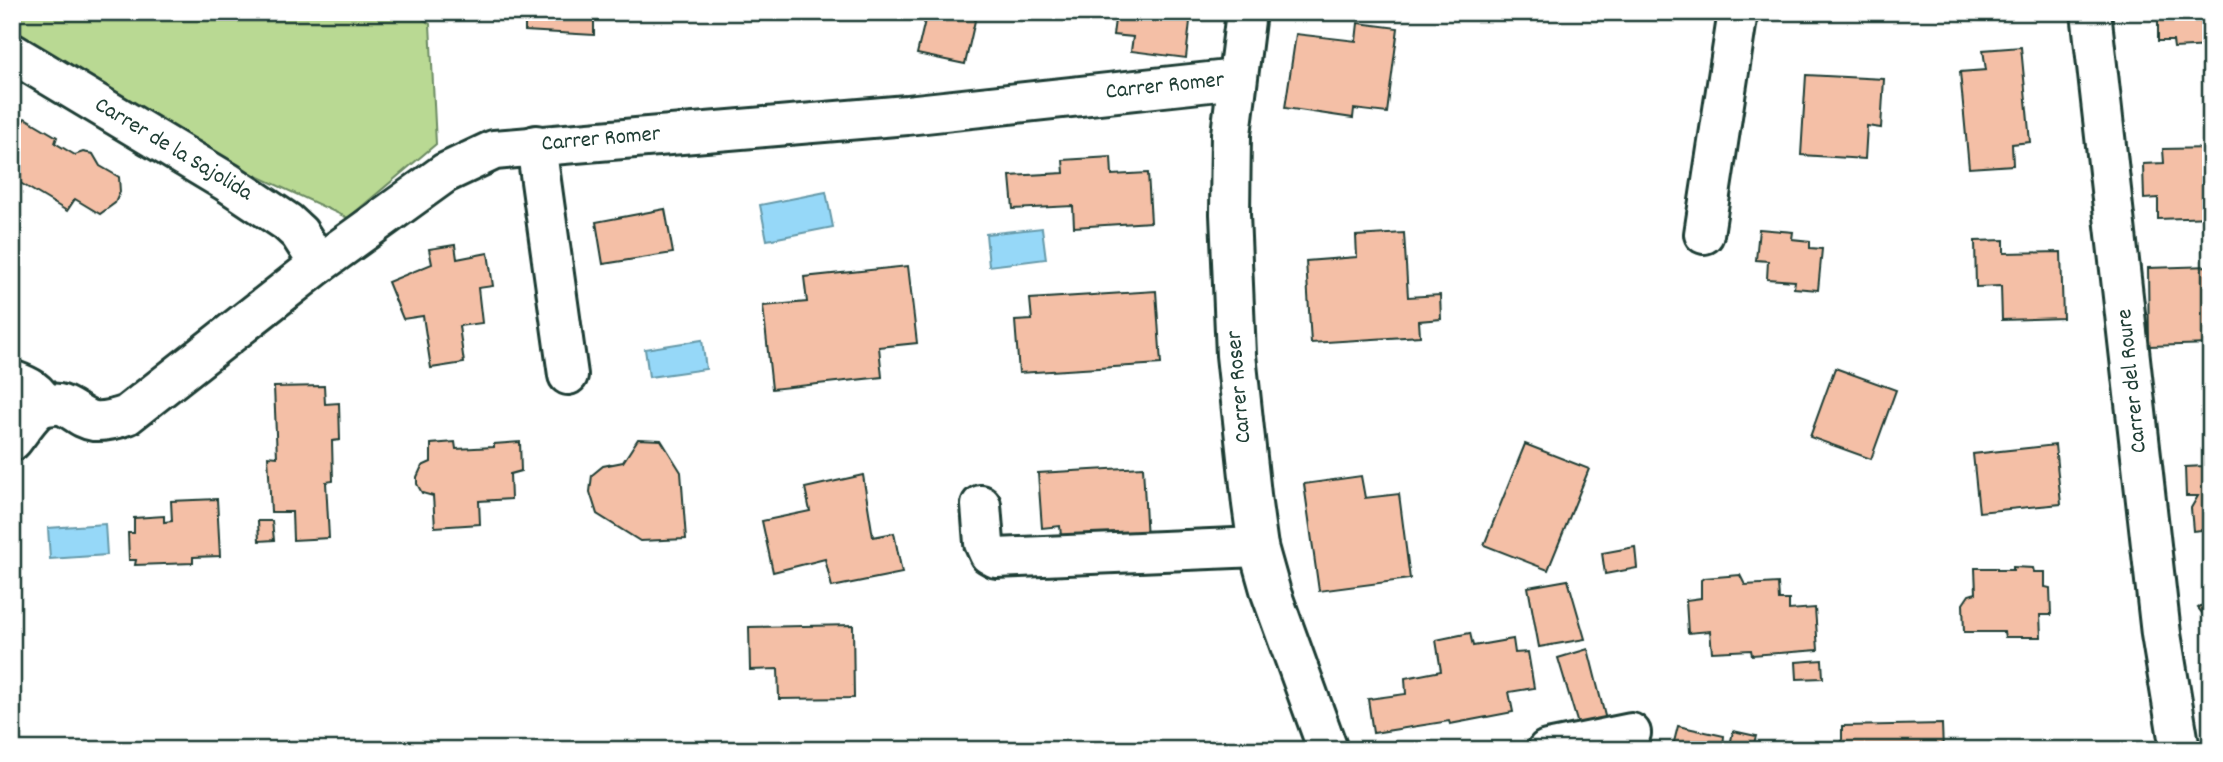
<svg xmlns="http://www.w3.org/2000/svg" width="2223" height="762" font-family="Dekko,sans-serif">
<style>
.green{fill:#b9d993;stroke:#6c8b64;stroke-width:2}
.water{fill:#96d8f8;stroke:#669aaa;stroke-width:2}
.building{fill:#f4bfa6;stroke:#1f3d34;stroke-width:2}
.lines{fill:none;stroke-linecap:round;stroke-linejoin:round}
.minor-casing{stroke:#1f3d34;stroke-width:44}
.minor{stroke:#fff;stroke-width:38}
.labels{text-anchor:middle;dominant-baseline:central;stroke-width:6;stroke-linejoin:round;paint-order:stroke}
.street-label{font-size:23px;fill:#1f3d34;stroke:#fff}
</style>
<rect width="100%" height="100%" fill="#fff"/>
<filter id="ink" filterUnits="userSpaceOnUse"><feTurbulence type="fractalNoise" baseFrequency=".0143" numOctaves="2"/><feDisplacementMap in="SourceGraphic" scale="14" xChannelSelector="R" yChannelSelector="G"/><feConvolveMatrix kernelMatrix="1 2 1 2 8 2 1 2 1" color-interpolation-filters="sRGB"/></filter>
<g filter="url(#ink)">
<polygon class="green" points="12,12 413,12 430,24 436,144 348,218 216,157 12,36"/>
<g class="water">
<polygon points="826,192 833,227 767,240 760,205"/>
<polygon points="1042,228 1046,259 989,266 986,234"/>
<polygon points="702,340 706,369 649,377 645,349"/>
<polygon points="105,524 107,555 50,559 48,528"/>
</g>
<g class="building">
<polygon points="525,12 594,12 594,35 525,31"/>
<polygon points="927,12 977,12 965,64 917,54"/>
<polygon points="1116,12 1191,12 1186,58 1131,51 1133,37 1113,35"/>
<polygon points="2158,12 2211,12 2211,46 2174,48 2173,41 2158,41"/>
<polygon points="1358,23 1398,28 1387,113 1354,109 1353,118 1285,108 1296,34 1356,41"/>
<polygon points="2021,47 2030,142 2012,144 2013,165 1969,168 1960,72 1986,70 1983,50"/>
<polygon points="1806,75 1884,79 1881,128 1867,126 1865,159 1801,155"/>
<polygon points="25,118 57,137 55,143 75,155 83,152 93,154 100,166 119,177 120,192 115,203 100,214 75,199 67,211 12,178 12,138"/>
<polygon points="2211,148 2211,217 2158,219 2158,198 2144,199 2143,164 2164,163 2163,149"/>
<polygon points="1111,157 1112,175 1148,173 1151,222 1074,227 1073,206 1013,209 1010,176 1064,173 1063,160"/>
<polygon points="665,209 673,253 603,264 596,222"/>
<polygon points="1759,229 1793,232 1792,239 1810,241 1810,248 1822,249 1818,290 1794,288 1795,281 1767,279 1768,261 1756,260"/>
<polygon points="1404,233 1408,297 1440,295 1441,319 1419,321 1420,336 1311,343 1306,261 1357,257 1356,236"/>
<polygon points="2004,240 2004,253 2061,252 2063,318 2002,320 2001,286 1976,287 1975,241"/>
<polygon points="455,245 457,259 488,253 493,286 478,288 482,323 459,326 464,363 431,368 423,316 403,319 388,282 432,264 429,249"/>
<polygon points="908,266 917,343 879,347 882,377 772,389 763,306 807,302 804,277"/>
<polygon points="2211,266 2211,344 2149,346 2148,268"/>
<polygon points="1156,291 1161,364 1019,373 1015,321 1032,320 1030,299"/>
<polygon points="1835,368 1896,390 1871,459 1810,437"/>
<polygon points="324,386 325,404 339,403 340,440 332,441 333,481 326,482 329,538 293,540 292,512 271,512 268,456 277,457 274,387"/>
<polygon points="638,439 661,440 681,472 686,539 640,541 597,514 590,492 592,475 603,466 623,462"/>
<polygon points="455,442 456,449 494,447 494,444 520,442 521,471 510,474 511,499 479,501 480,524 435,527 433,496 422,493 417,484 417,477 422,466 431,462 431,444"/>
<polygon points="1525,444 1589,469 1548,570 1484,545"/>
<polygon points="2055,445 2061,504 1979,512 1973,454"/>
<polygon points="2205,457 2211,457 2211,529 2193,531 2191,508 2198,496 2186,496 2185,467 2205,466"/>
<polygon points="1143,467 1147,540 1062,545 1060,526 1042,528 1038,473"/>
<polygon points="863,475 873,537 894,533 902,573 832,587 825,559 773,572 762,521 810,511 805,488"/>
<polygon points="1361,476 1365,498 1399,494 1410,579 1319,591 1304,484"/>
<polygon points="217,499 220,556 193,557 193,563 135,565 136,560 129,560 128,533 134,533 134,518 164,516 164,522 172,521 171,501"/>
<polygon points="258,521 272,521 274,540 259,541"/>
<polygon points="1635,547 1637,568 1605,574 1602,553"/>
<polygon points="2013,567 2033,568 2034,572 2045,572 2045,587 2050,588 2051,615 2040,615 2041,637 2005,637 2004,632 1964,632 1963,604 1969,595 1976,593 1975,568 1997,568 1997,570 2013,570"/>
<polygon points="1740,575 1745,585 1778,583 1779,600 1789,600 1789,610 1815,608 1818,650 1752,655 1751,650 1712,652 1710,631 1688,633 1686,600 1701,598 1701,580 1704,578"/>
<polygon points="1568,580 1585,639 1539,647 1528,587"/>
<polygon points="2211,599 2211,624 2198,608"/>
<polygon points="853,625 854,698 779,699 778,669 750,670 749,627"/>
<polygon points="1470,633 1473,646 1513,639 1515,653 1528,652 1534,688 1509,692 1513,712 1450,724 1449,721 1373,733 1368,699 1406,694 1405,678 1441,671 1436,640"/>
<polygon points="1588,649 1607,724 1579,728 1558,658"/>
<polygon points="1822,660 1823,678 1797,679 1796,662"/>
<polygon points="1942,724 1943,750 1842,750 1842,726"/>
<polygon points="1678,726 1724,736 1723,746 1730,746 1733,731 1756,736 1752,750 1672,750"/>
</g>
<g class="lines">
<g class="minor-casing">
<g id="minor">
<polyline points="1246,12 1231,134 1230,214 1236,355 1252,504 1258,547 1271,593 1328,750"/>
<polyline points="2091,12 2161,634 2180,750"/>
<polyline points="12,53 227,182 287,222 299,233 319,264"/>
<polyline points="536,145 568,375"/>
<polyline points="1704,234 1738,12"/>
<path d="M12,380C28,386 38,390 45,406L54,405"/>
<path d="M12,441C20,431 28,418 37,410C62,391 75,419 94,421C106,422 116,419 127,415L319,264L445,173L494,150L907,115L1237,79"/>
<polyline points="981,505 984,543 989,554 996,558 1258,547"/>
<polyline points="1547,750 1631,733"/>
</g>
</g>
<use href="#minor" class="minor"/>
</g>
</g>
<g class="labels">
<g class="street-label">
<text transform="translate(1165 87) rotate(-6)">Carrer Romer</text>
<text transform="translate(601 140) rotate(-5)">Carrer Romer</text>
<text transform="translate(173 150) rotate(31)">Carrer de la Sajolida</text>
<text transform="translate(2133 381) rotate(-96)">Carrer del Roure</text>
<text transform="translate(1240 387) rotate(-95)">Carrer Roser</text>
</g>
</g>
<rect width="2223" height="762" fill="none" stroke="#fff" stroke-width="42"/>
<rect x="21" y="21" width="2181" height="720" fill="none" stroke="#1f3d34" stroke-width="2.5" filter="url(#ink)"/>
</svg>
